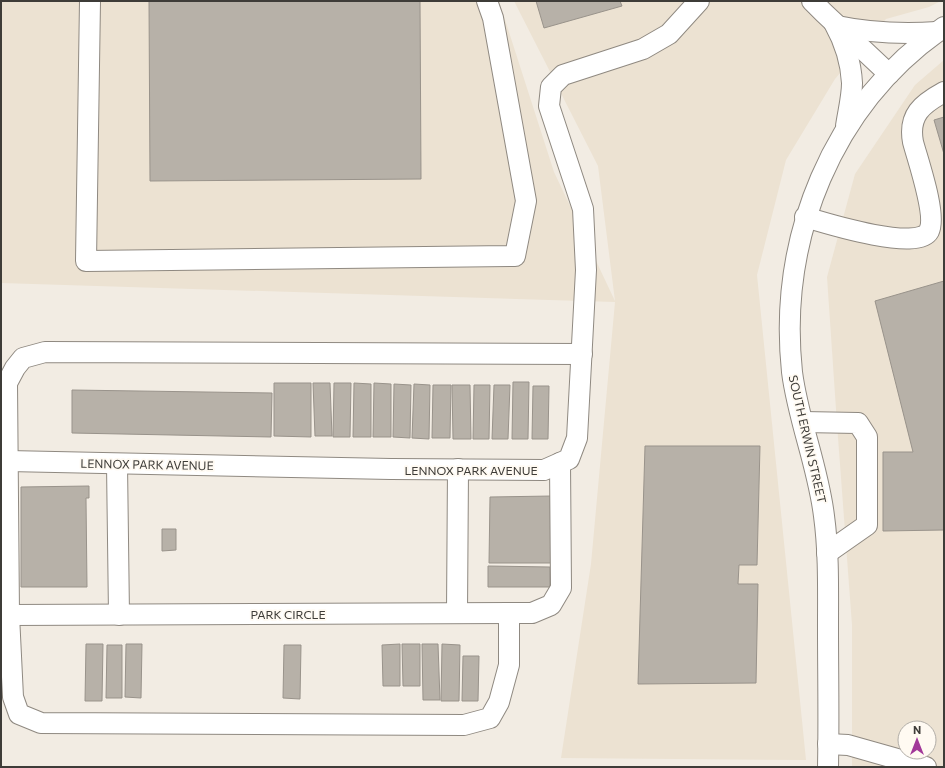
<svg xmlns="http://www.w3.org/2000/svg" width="945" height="768" font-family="Commissioner,sans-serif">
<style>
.built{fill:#ece2d2;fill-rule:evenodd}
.building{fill:#b7b1a8;stroke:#99938b}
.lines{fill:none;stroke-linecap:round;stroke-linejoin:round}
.minor-casing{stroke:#8f8981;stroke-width:22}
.minor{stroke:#fff;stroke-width:20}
.labels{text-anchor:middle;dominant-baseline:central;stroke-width:3.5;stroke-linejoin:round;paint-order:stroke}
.street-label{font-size:12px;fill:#3e3c38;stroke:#fffaf2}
</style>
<rect width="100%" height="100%" fill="#f2ece3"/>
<g class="built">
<polygon points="1,1 499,1 554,172 615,301 598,166 514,1 941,1 929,7 886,19 835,79 786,160 757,275 806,760 561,758 591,564 615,302 1,283"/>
<path d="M944,60V767H852V625L837,424L827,277L855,174L915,85ZM905,728H929V752H905Z"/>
</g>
<g class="building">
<polygon points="149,1 420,1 421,179 150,181"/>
<polygon points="536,1 620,1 622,6 544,28"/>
<polygon points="944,117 944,154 934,120"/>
<polygon points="944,281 944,530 883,531 883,452 913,452 875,301"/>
<polygon points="513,382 529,382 528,439 512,439"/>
<polygon points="274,383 311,383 311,437 274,436"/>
<polygon points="313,383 330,383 332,436 315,436"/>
<polygon points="334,383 351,383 350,437 333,437"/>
<polygon points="354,383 371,384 371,437 353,437"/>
<polygon points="374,383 391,384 391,437 373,437"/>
<polygon points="394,384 411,385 410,438 393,437"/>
<polygon points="414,384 430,385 429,439 412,438"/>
<polygon points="433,385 451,385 450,438 432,438"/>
<polygon points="452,385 470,385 471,439 453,439"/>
<polygon points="474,385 490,385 489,439 473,439"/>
<polygon points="494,385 510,385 508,439 492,439"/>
<polygon points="533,386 549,386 548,439 532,439"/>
<polygon points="72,390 272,393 271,437 72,433"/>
<polygon points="645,446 760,446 757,565 739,565 738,584 758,584 756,683 638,684"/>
<polygon points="89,486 89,498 86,498 87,587 21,587 21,487"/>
<polygon points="552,496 552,563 489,563 490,497"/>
<polygon points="162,529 176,529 176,550 162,551"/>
<polygon points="488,566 550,567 550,587 488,587"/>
<polygon points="86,644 103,644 102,701 85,701"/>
<polygon points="126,644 142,644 141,698 125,697"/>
<polygon points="400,644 400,686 383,686 382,645"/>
<polygon points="402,644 420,644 420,686 403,686"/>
<polygon points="422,644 438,644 440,700 423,700"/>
<polygon points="442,644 460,645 459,701 441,701"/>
<polygon points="107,645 122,645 122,698 106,698"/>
<polygon points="284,645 301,645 300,699 283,698"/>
<polygon points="463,656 479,656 478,701 462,701"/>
</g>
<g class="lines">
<g class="minor-casing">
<g id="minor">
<polyline points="90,1 86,261 515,256 526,201 493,18 487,1"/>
<polyline points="812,1 824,13 889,74"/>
<path d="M834,23C844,41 851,62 852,83C852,97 848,112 846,126"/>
<path d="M837,26C870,33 904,34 937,32"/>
<path d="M805,217C825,223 918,252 929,231C937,215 918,161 913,142C908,115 922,104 944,92"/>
<polyline points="803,422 858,423 867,437 867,525 827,553"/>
<polyline points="8,461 391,469 544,470 569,459 577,438 586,270 583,209 549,106 551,87 563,75 643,49 669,34 699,1"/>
<polyline points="117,464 119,615"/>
<polyline points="457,613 458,469"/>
<polyline points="509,613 509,665 499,702 490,718 464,725 41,723 19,714 13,697 9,615 7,383 15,368 23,358 45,352 582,354"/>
<polyline points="9,615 532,613 551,605 561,588 560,463"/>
<polyline points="828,744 848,745 926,767"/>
<path d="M828,767C829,720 828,674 828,627C828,590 829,553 824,516C818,466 798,420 792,372C778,238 832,104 944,27"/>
</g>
</g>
<use href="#minor" class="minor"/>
</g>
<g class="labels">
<g class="street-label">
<text transform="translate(808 439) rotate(77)">SOUTH ERWIN STREET</text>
<text transform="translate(147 464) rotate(1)">LENNOX PARK AVENUE</text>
<text x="471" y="470">LENNOX PARK AVENUE</text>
<text x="288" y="614">PARK CIRCLE</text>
</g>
</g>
<rect width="945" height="768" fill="none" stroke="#3e3c38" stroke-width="4"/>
<g transform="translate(917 740)"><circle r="19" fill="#fffaf2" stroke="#b2aea8"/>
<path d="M0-3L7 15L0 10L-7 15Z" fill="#a23899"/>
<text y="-6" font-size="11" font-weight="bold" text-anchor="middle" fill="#3e3c38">N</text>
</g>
</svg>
